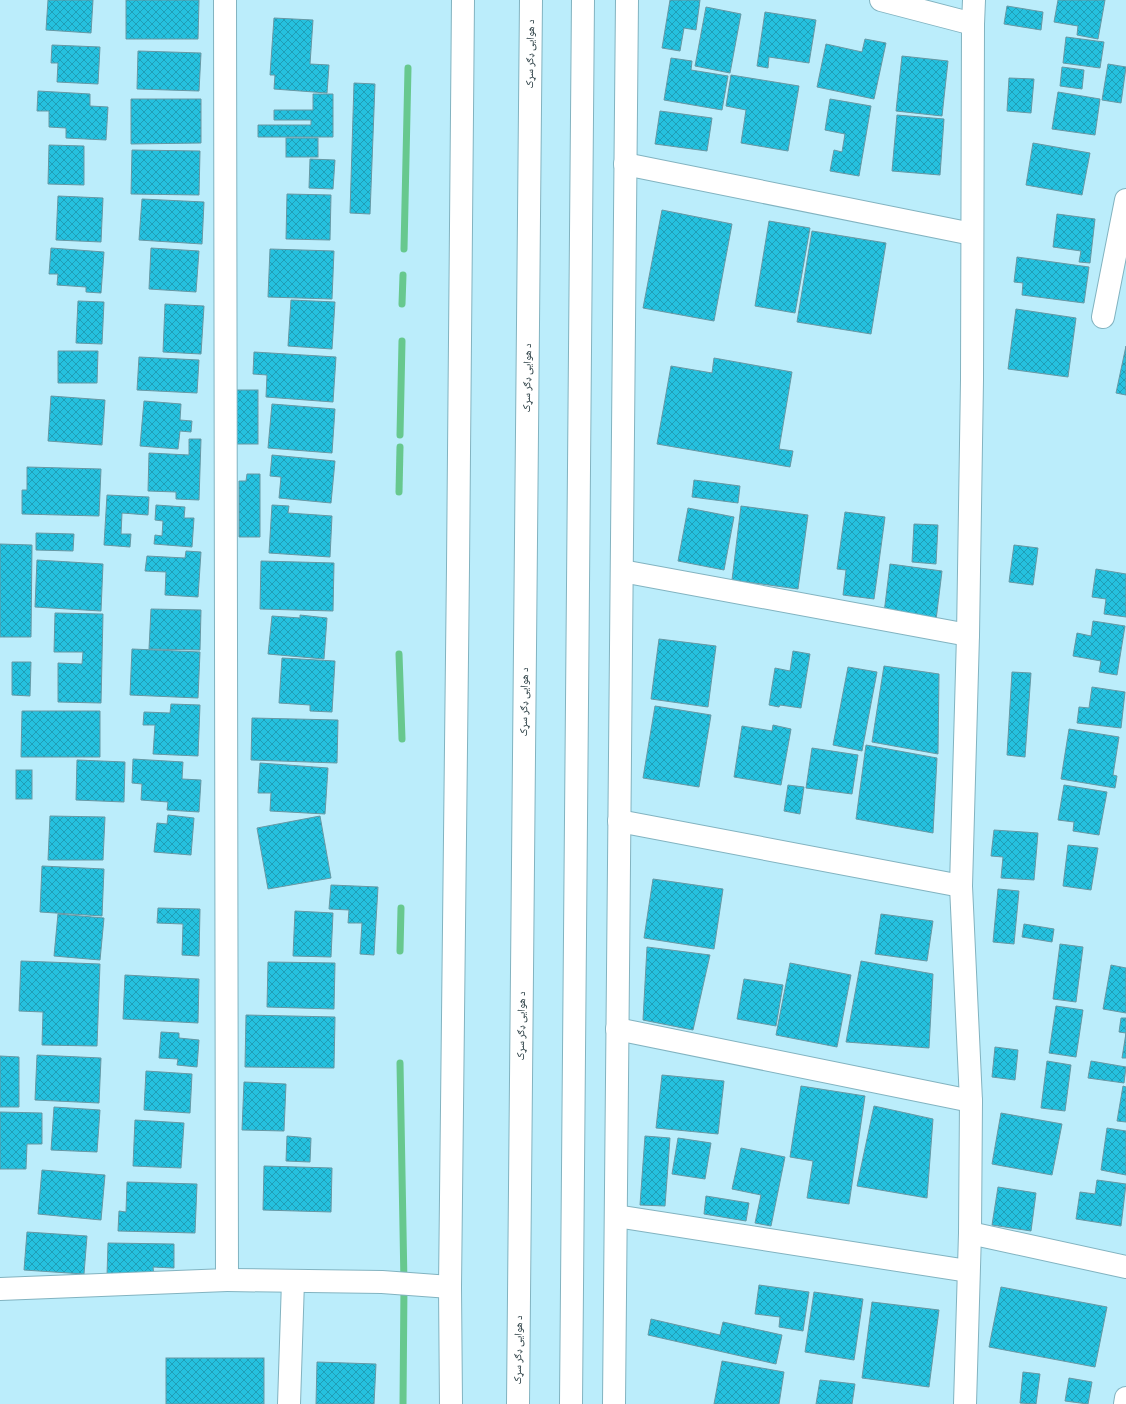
<svg xmlns="http://www.w3.org/2000/svg" width="1126" height="1404" font-family="'Source Sans 3','Noto Naskh Arabic',sans-serif">
<style>
.lines{fill:none;stroke-linecap:round;stroke-linejoin:round}
.stream{stroke:#67c88e;stroke-width:7}
.building{fill:url(#building-cross-hatch);stroke:#6798a4}
.minor-casing{stroke:#82b3c0;stroke-width:24}
.major-casing{stroke:#82b3c0;stroke-width:24}
.minor{stroke:#fff;stroke-width:22}
.major{stroke:#fff;stroke-width:22}
.labels{text-anchor:middle;dominant-baseline:central;stroke-width:3.5;stroke-linejoin:round;paint-order:stroke}
.street-label{font-size:11px;fill:#24383e;stroke:#fff}
</style>
<defs>
<pattern id="building-cross-hatch" width="8" height="8" patternUnits="userSpaceOnUse"><rect width="8" height="8" fill="#25c1df"/><path d="M0 0l8 8M0 8l8-8" fill="none" stroke="#209eb6"/></pattern>
</defs>
<rect width="100%" height="100%" fill="#bbedfb"/>
<g class="lines">
<g class="stream">
<polyline points="404,249 408,68"/>
<polyline points="402,304 403,275"/>
<polyline points="400,435 402,341"/>
<polyline points="399,492 400,447"/>
<polyline points="399,654 402,739"/>
<polyline points="400,951 401,908"/>
<polyline points="400,1063 404,1284 403,1404"/>
</g>
</g>
<g class="building">
<polygon points="48,0 93,0 91,33 46,30"/>
<polygon points="126,0 199,0 198,39 126,39"/>
<polygon points="670,0 700,0 696,30 684,28 680,51 662,48"/>
<polygon points="1058,0 1105,0 1098,39 1077,35 1078,26 1054,22"/>
<polygon points="1007,6 1043,12 1041,30 1004,24"/>
<polygon points="706,7 741,14 730,73 695,66"/>
<polygon points="765,12 816,20 809,63 769,57 768,68 757,66"/>
<polygon points="274,18 313,20 310,64 329,65 327,93 274,89 275,75 270,75"/>
<polygon points="1066,37 1104,42 1100,68 1063,63"/>
<polygon points="865,39 886,43 874,99 817,87 826,44 862,52"/>
<polygon points="52,45 100,47 98,84 57,82 58,63 51,63"/>
<polygon points="138,51 201,53 199,91 137,89"/>
<polygon points="902,56 948,61 942,116 896,111"/>
<polygon points="671,58 692,61 691,70 728,76 722,110 664,100"/>
<polygon points="1108,64 1126,67 1121,103 1102,100"/>
<polygon points="1062,67 1084,70 1082,89 1060,86"/>
<polygon points="731,75 799,86 788,151 741,143 746,110 726,106"/>
<polygon points="1009,78 1034,79 1031,113 1007,111"/>
<polygon points="354,83 375,84 370,214 350,213"/>
<polygon points="38,91 90,94 90,106 108,107 106,140 66,138 66,128 49,127 49,111 37,111"/>
<polygon points="1058,92 1100,99 1095,135 1052,129"/>
<polygon points="313,94 333,94 333,137 258,137 258,125 311,125 311,120 274,120 274,110 313,110"/>
<polygon points="131,99 201,99 201,143 131,144"/>
<polygon points="830,99 871,106 859,176 830,171 834,150 842,152 845,134 825,130"/>
<polygon points="660,111 712,118 707,151 655,144"/>
<polygon points="897,115 944,119 940,175 892,171"/>
<rect x="286" y="138" width="32" height="19"/>
<polygon points="1033,143 1090,153 1082,195 1026,185"/>
<polygon points="49,145 84,146 84,185 48,184"/>
<polygon points="132,150 200,151 199,195 131,194"/>
<polygon points="310,159 335,160 333,189 309,188"/>
<polygon points="287,194 331,195 330,240 286,239"/>
<polygon points="58,196 103,198 101,242 56,240"/>
<polygon points="142,199 204,202 202,244 139,240"/>
<polygon points="662,210 732,224 714,321 643,308"/>
<polygon points="1057,214 1095,219 1090,263 1079,262 1081,251 1053,247"/>
<polygon points="769,221 810,228 795,313 755,306"/>
<polygon points="812,231 886,243 871,334 797,322"/>
<polygon points="51,248 104,252 101,293 86,292 86,287 57,285 58,274 49,274"/>
<polygon points="151,248 199,251 196,292 149,289"/>
<polygon points="270,249 334,251 332,299 268,297"/>
<polygon points="1017,257 1089,267 1084,303 1022,295 1023,283 1014,282"/>
<polygon points="291,300 335,302 332,349 288,346"/>
<polygon points="78,301 104,302 102,344 76,343"/>
<polygon points="165,304 204,306 201,354 163,352"/>
<polygon points="1016,309 1076,318 1068,377 1008,369"/>
<polygon points="1126,346 1126,395 1116,393"/>
<polygon points="58,351 98,351 97,383 58,383"/>
<polygon points="254,352 336,357 333,402 266,397 267,375 253,374"/>
<polygon points="139,357 199,360 197,393 137,390"/>
<polygon points="714,358 792,372 779,449 793,451 790,467 657,444 671,366 712,373"/>
<rect x="236" y="390" width="22" height="54"/>
<polygon points="51,396 105,400 102,445 48,441"/>
<polygon points="144,401 181,404 180,420 192,421 191,432 180,431 178,449 140,446"/>
<polygon points="272,404 335,409 332,453 268,448"/>
<polygon points="189,439 201,439 199,500 176,499 176,492 148,491 149,453 189,455"/>
<polygon points="272,455 335,461 331,503 279,498 281,477 270,476"/>
<polygon points="27,467 101,469 99,516 22,514 22,490 27,490"/>
<polygon points="247,474 260,474 260,537 239,537 239,481 246,481"/>
<polygon points="694,480 740,486 738,503 692,497"/>
<polygon points="107,495 149,497 148,515 122,513 121,534 131,534 130,547 104,545"/>
<polygon points="156,505 185,507 184,518 194,518 192,547 154,544 155,535 162,536 163,521 155,520"/>
<polygon points="272,505 289,506 288,513 332,516 330,557 269,553"/>
<polygon points="741,506 808,515 798,589 732,580"/>
<polygon points="688,508 734,517 724,570 678,561"/>
<polygon points="845,512 885,517 874,599 843,595 846,570 837,569"/>
<polygon points="914,524 938,525 936,564 912,562"/>
<polygon points="36,533 74,534 73,551 36,550"/>
<polygon points="0,544 32,545 31,637 0,637"/>
<polygon points="1014,545 1038,548 1033,585 1009,582"/>
<polygon points="186,551 201,552 198,597 165,595 166,572 145,571 147,556 185,558"/>
<polygon points="37,560 103,564 101,611 35,607"/>
<polygon points="261,561 334,563 333,611 260,609"/>
<polygon points="890,564 942,571 936,620 884,613"/>
<polygon points="1096,569 1126,574 1126,617 1104,614 1106,599 1092,597"/>
<polygon points="151,609 201,610 200,650 149,649"/>
<polygon points="55,613 103,614 101,703 58,702 58,663 82,664 83,652 54,652"/>
<polygon points="300,615 327,618 324,659 268,654 272,616 300,618"/>
<polygon points="1093,621 1125,626 1117,675 1099,672 1101,661 1073,656 1077,633 1091,636"/>
<polygon points="659,639 716,646 708,707 651,699"/>
<polygon points="132,649 200,652 198,698 130,695"/>
<polygon points="793,651 810,654 801,708 780,705 779,707 769,705 775,668 790,671"/>
<polygon points="282,658 335,661 332,712 310,711 310,705 279,703"/>
<polygon points="12,662 31,662 30,696 12,695"/>
<polygon points="884,666 939,674 938,754 872,742"/>
<polygon points="848,667 877,672 862,751 833,745"/>
<polygon points="1012,672 1031,673 1025,757 1007,755"/>
<polygon points="1092,687 1125,692 1121,728 1077,723 1079,707 1089,708"/>
<polygon points="171,704 200,705 198,756 153,754 155,725 143,725 144,712 170,713"/>
<polygon points="655,706 711,715 699,787 643,778"/>
<polygon points="22,711 100,711 100,757 21,757"/>
<polygon points="252,718 338,720 337,763 251,760"/>
<polygon points="773,725 791,729 781,785 734,777 742,726 772,731"/>
<polygon points="1069,729 1119,737 1113,775 1117,776 1115,788 1061,779"/>
<polygon points="866,745 937,758 933,833 856,819"/>
<polygon points="812,748 858,755 852,794 806,788"/>
<polygon points="133,759 183,762 182,779 201,780 199,812 167,810 168,802 141,800 142,784 132,783"/>
<polygon points="77,760 125,762 124,802 76,800"/>
<polygon points="260,763 328,768 325,814 270,811 271,793 258,793"/>
<rect x="16" y="770" width="16" height="29"/>
<polygon points="788,785 804,787 800,814 784,811"/>
<polygon points="1064,785 1107,792 1099,835 1073,831 1074,822 1058,820"/>
<polygon points="168,815 194,818 191,855 154,852 157,823 167,824"/>
<polygon points="50,816 105,817 103,860 48,860"/>
<polygon points="320,816 331,878 268,889 257,828"/>
<polygon points="994,830 1038,833 1034,880 1001,878 1003,857 991,856"/>
<polygon points="1068,845 1098,848 1091,890 1063,886"/>
<polygon points="42,866 104,869 102,916 40,912"/>
<polygon points="653,879 723,889 714,949 644,938"/>
<polygon points="331,885 378,887 374,955 360,954 362,923 348,923 349,910 329,909"/>
<polygon points="998,889 1019,891 1014,944 993,942"/>
<polygon points="158,908 200,909 199,956 182,955 183,924 157,923"/>
<polygon points="295,911 333,913 331,957 293,956"/>
<polygon points="58,914 104,918 100,960 54,956"/>
<polygon points="881,914 933,921 927,961 875,954"/>
<polygon points="1024,924 1054,929 1052,942 1022,937"/>
<polygon points="1060,944 1083,947 1076,1002 1053,999"/>
<polygon points="647,947 710,955 693,1030 643,1020"/>
<polygon points="21,961 100,964 97,1046 42,1045 43,1012 19,1011"/>
<polygon points="861,961 933,974 929,1048 846,1042"/>
<polygon points="268,962 335,963 334,1009 267,1007"/>
<polygon points="790,963 851,975 837,1047 776,1035"/>
<polygon points="1111,965 1126,968 1126,1013 1103,1009"/>
<polygon points="125,975 199,979 198,1023 123,1019"/>
<polygon points="744,979 783,985 776,1026 737,1019"/>
<polygon points="1056,1006 1083,1010 1076,1057 1049,1053"/>
<polygon points="246,1015 335,1017 334,1068 245,1067"/>
<polygon points="1121,1018 1126,1018 1126,1058 1122,1058 1126,1033 1119,1032"/>
<polygon points="161,1032 179,1033 179,1038 199,1040 197,1067 177,1065 178,1059 159,1058"/>
<polygon points="995,1047 1018,1050 1015,1080 992,1077"/>
<polygon points="37,1055 101,1058 99,1103 35,1100"/>
<polygon points="0,1056 19,1057 19,1107 0,1107"/>
<polygon points="1047,1061 1071,1065 1065,1111 1041,1108"/>
<polygon points="1091,1061 1126,1067 1124,1083 1088,1078"/>
<polygon points="146,1071 192,1074 190,1113 144,1110"/>
<polygon points="662,1075 724,1081 718,1134 656,1128"/>
<polygon points="244,1082 286,1084 284,1131 242,1130"/>
<polygon points="801,1086 865,1096 849,1204 807,1198 813,1161 790,1157"/>
<polygon points="1123,1086 1126,1087 1126,1122 1117,1121"/>
<polygon points="874,1106 933,1119 927,1198 857,1186"/>
<polygon points="54,1107 100,1110 97,1152 51,1150"/>
<polygon points="0,1112 42,1113 42,1144 27,1144 26,1169 0,1169"/>
<polygon points="1001,1113 1062,1124 1052,1175 992,1164"/>
<polygon points="135,1120 184,1123 181,1168 133,1166"/>
<polygon points="1107,1128 1126,1131 1126,1175 1101,1170"/>
<polygon points="287,1136 311,1138 310,1162 286,1161"/>
<polygon points="645,1136 670,1138 665,1206 640,1205"/>
<polygon points="678,1138 711,1143 705,1179 672,1174"/>
<polygon points="741,1148 785,1157 771,1226 755,1223 761,1195 732,1189"/>
<polygon points="264,1166 332,1168 331,1212 263,1210"/>
<polygon points="42,1170 105,1175 101,1220 38,1214"/>
<polygon points="1097,1180 1126,1184 1121,1226 1076,1219 1080,1192 1095,1194"/>
<polygon points="127,1182 197,1184 195,1233 118,1231 119,1211 126,1212"/>
<polygon points="998,1187 1036,1193 1031,1231 992,1225"/>
<polygon points="706,1196 749,1203 746,1221 704,1214"/>
<polygon points="27,1232 87,1236 84,1274 24,1270"/>
<polygon points="108,1243 174,1244 174,1268 153,1267 154,1276 107,1276"/>
<polygon points="759,1285 809,1292 803,1331 779,1327 780,1317 755,1314"/>
<polygon points="1001,1287 1107,1307 1095,1367 989,1347"/>
<polygon points="814,1292 863,1299 854,1360 805,1352"/>
<polygon points="872,1302 939,1310 929,1387 862,1378"/>
<polygon points="651,1319 720,1335 723,1322 782,1335 776,1364 648,1335"/>
<rect x="166" y="1358" width="98" height="46"/>
<polygon points="722,1361 784,1372 779,1404 714,1404"/>
<polygon points="317,1362 376,1364 374,1404 316,1404"/>
<polygon points="1023,1372 1040,1374 1036,1404 1020,1403"/>
<polygon points="1069,1378 1092,1382 1088,1404 1065,1401"/>
<polygon points="820,1380 855,1384 852,1404 816,1404"/>
</g>
<g class="lines">
<g class="minor-casing">
<g id="minor">
<polyline points="881,0 973,24"/>
<polyline points="625,164 972,234"/>
<polyline points="1103,317 1126,200"/>
<polyline points="622,571 968,635"/>
<polyline points="619,821 961,886"/>
<polyline points="617,1029 971,1101"/>
<polyline points="616,1216 968,1271"/>
<polyline points="970,1233 1126,1267"/>
<polyline points="227,1280 382,1282 450,1287"/>
<polyline points="0,1289 227,1280 225,0"/>
<polyline points="289,1404 293,1281"/>
<polyline points="451,1404 450,1287 458,567 463,0"/>
<polyline points="614,1404 627,0"/>
<polyline points="965,1404 970,1233 971,1101 961,886 968,635 972,380 973,24 974,0"/>
<polyline points="1125,1404 1126,1398"/>
</g>
</g>
<g class="major-casing">
<g id="major">
<polyline points="518,1404 531,0"/>
<polyline points="571,1404 583,0"/>
</g>
</g>
<use href="#minor" class="minor"/>
<use href="#major" class="major"/>
</g>
<g class="labels">
<g class="street-label">
<text transform="translate(530 54) rotate(-89)">د هوایی ډګر سړک</text>
<text transform="translate(527 378) rotate(-89)">د هوایی ډګر سړک</text>
<text transform="translate(524 702) rotate(-89)">د هوایی ډګر سړک</text>
<text transform="translate(521 1026) rotate(-89)">د هوایی ډګر سړک</text>
<text transform="translate(518 1350) rotate(-89)">د هوایی ډګر سړک</text>
</g>
</g>
</svg>
